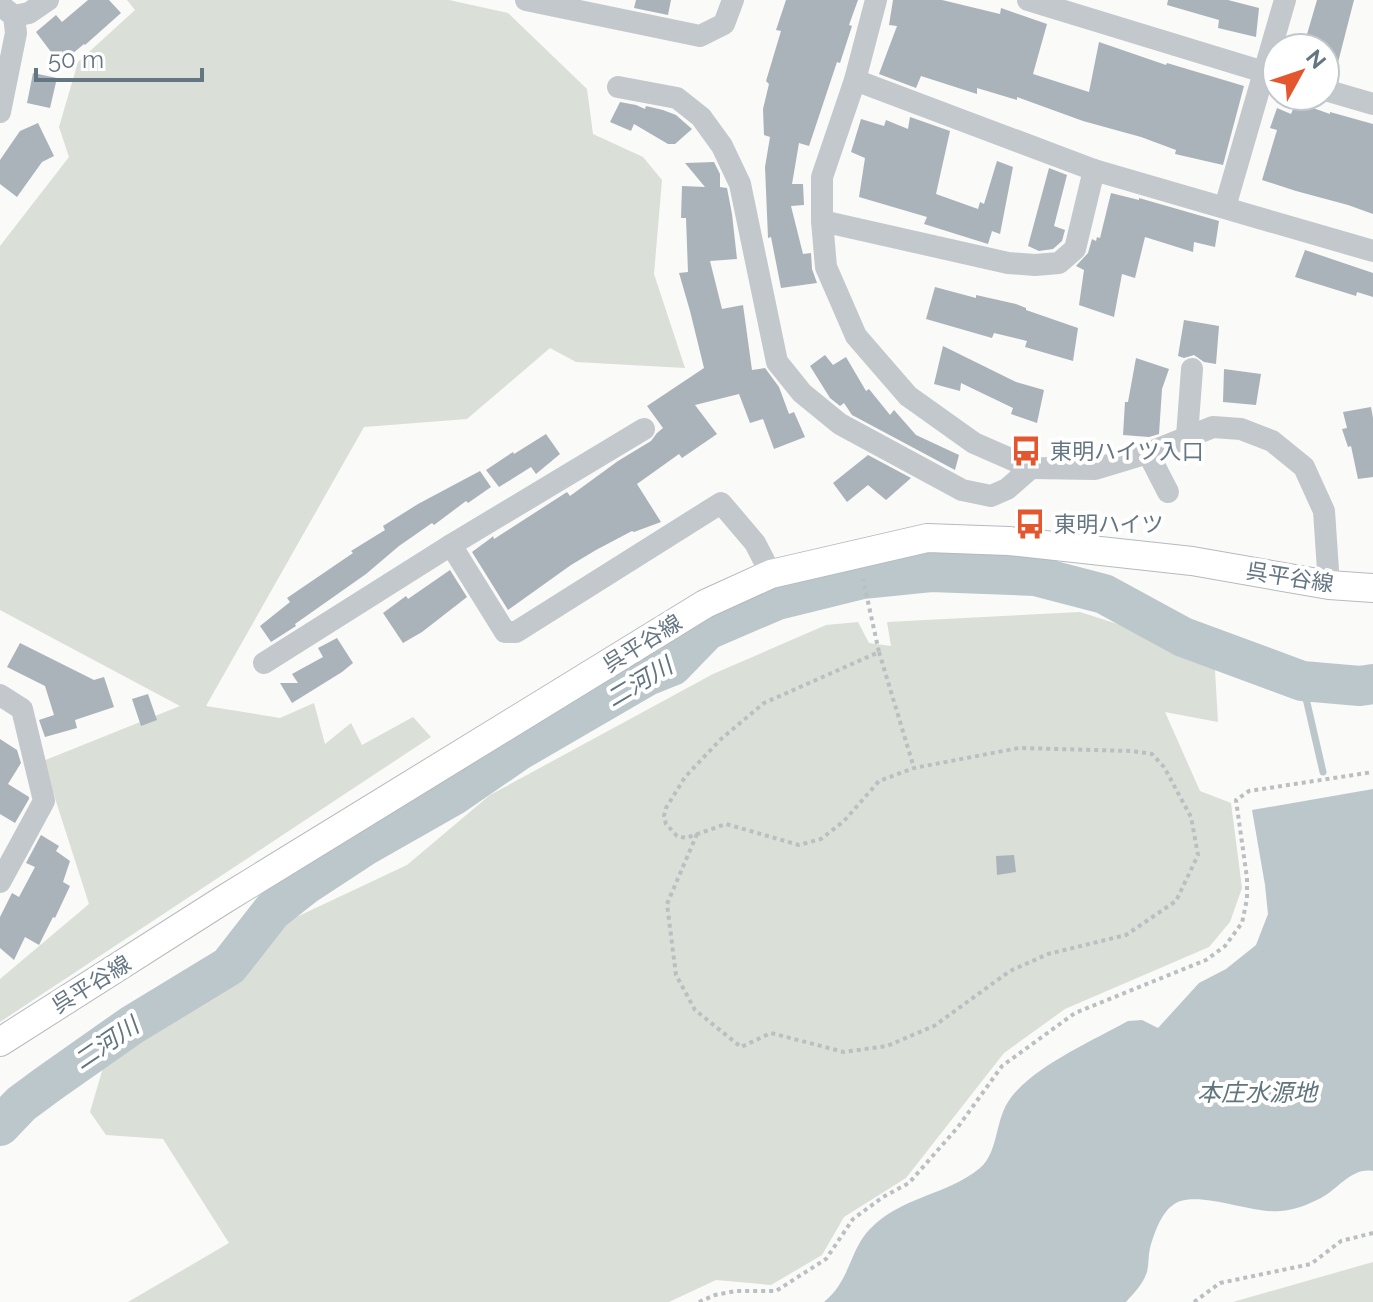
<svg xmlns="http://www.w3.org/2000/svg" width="1373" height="1302" font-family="Raleway,'Noto Sans JP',sans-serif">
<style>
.green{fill:#dadfd7}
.water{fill:#bbc7cb}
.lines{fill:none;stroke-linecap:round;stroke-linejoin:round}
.stream{stroke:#bbc7cb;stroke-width:7}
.river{stroke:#bbc7cb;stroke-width:40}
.building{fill:#aab3b9}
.major-casing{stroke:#b5babe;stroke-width:30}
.path{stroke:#bbbfc2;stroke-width:4;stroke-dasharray:4 4;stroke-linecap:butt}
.minor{stroke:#c3c8cc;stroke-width:22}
.major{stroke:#fff;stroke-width:28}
.labels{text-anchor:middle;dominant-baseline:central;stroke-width:8;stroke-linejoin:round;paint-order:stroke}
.poi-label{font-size:22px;fill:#657683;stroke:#fff;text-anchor:start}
.street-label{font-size:22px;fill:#657683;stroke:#fff}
.water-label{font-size:24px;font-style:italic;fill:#60757c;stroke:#fff}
</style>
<rect width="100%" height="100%" fill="#fafaf8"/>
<g class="green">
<polygon points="127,0 449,0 508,13 587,89 593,134 643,157 662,180 654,274 685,368 576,362 550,348 467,419 364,427 206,706 280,718 314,703 325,744 351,723 362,745 413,717 431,737 0,1022 0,979 89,904 43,761 180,706 0,610 0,246 69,157 59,127 78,62 135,10"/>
<polygon points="1080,612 1155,636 1198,654 1215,670 1218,722 1165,712 1200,791 1231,803 1242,888 1230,922 1209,947 1065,1009 1004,1053 906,1178 844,1217 822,1255 771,1285 716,1280 669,1302 128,1302 229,1243 163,1139 106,1135 90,1112 108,1051 244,975 271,929 407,865 490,795 713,674 826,625 858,622 869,643 891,646 887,622"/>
<polygon points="1373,1262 1373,1302 1233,1302"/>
</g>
<path class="water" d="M1373,789V1171C1352,1167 1338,1189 1321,1198C1307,1205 1295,1210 1280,1211C1251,1214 1194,1188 1173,1205C1161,1213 1154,1234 1150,1248C1148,1256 1149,1264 1147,1272C1143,1284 1134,1293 1126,1302H824C850,1281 849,1252 869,1230C901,1196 946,1196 980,1168C998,1153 995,1122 1008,1102C1028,1069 1094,1040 1128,1021L1142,1020L1158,1028L1199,983L1226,969L1256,945L1268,914L1265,885L1252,810Z"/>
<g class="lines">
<polyline class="stream" points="1302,681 1323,772"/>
<polyline class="river" points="0,1126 21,1104 48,1084 132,1025 229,966 272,911 305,885 366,845 454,795 518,751 647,676 672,666 707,630 777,600 862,579 931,572 1035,576 1104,594 1183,637 1302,681 1360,686 1373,684"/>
</g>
<g class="building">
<polygon points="88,0 109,0 121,13 85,45 84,44 60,64 36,32 56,15 62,22"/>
<polygon points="636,0 671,0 668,15 634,8"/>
<polygon points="786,0 858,0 849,25 852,26 840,63 837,62 809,146 799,143 792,184 803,184 804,205 791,206 803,254 811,253 812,269 817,283 781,288 771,237 768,238 765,167 770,137 764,135 763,109 769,84 766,81 781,31 776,30"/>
<polygon points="893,0 942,0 1000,14 1001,8 1047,24 1033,74 1089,92 1099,42 1166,65 1167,63 1244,86 1223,165 1175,154 1176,150 1141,137 1083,121 1017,97 1017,100 977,88 977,94 921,76 916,88 879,74 897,26 889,25"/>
<polygon points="1168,0 1228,0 1259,8 1256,37 1218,28 1219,20 1167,5"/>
<polygon points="1317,0 1354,0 1334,78 1325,76 1325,48 1303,48"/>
<polygon points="33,73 57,78 50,108 27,103"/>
<polygon points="620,102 636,105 645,109 646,106 663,110 676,115 692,129 675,144 668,144 634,124 631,131 610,122"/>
<polygon points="1296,102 1330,114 1330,112 1373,124 1373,214 1348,205 1296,191 1262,180 1277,130 1270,128 1277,108 1291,114"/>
<polygon points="910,117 950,131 936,194 978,209 980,202 984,204 997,161 1013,167 1000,234 992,231 988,244 924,224 927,217 859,197 865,158 851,152 861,119 884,126 886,120 908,129"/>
<polygon points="38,123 54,156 42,162 17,197 0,184 0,160 20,131"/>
<polygon points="714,162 720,174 720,187 727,188 732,214 737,259 710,261 722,309 743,305 752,370 765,368 779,387 789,414 794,412 805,437 774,449 763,419 750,423 739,394 695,405 717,434 682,458 679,454 637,484 661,522 634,532 632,531 596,550 571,565 508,610 472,552 491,538 493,536 494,539 567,492 570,496 618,461 651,441 657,433 663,428 647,406 704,368 690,311 679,273 688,272 686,218 681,218 682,186 705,187 685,163"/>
<polygon points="1049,168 1067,175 1054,226 1065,230 1062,241 1053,249 1039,251 1028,246"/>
<polygon points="1111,193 1139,200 1139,198 1219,221 1215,247 1194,242 1193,252 1145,237 1135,278 1122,274 1114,317 1079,305 1084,270 1076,266 1088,253 1092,239 1096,241 1097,237 1100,238"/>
<polygon points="1305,250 1373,273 1373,297 1357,292 1356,296 1295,277"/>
<polygon points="935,287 976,298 976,295 1016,304 1026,308 1026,310 1078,328 1073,361 1025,347 1027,341 994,333 992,338 926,319"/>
<polygon points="1184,320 1219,326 1216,364 1204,362 1194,355 1184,358 1178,356"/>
<polygon points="943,346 1016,382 1044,390 1037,423 1011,414 1013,408 961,383 960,391 934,384"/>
<polygon points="825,355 833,365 846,357 866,391 869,389 890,415 894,410 916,435 959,455 955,470 852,415 844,403 840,406 830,398 810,366"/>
<polygon points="1136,358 1169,369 1162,389 1159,434 1149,437 1123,435 1125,402 1128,402"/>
<polygon points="1224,369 1261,374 1256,405 1223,402"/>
<polygon points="1371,407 1373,418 1373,477 1358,479 1351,446 1348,447 1342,429 1347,428 1343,412"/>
<polygon points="546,434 560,454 536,474 531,467 499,487 486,470 513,452 514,454"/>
<polygon points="868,455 911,478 886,500 868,485 847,502 833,483"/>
<polygon points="480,471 491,487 468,503 466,501 434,525 432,523 399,546 366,574 295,624 296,626 271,642 260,626 290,602 287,598 353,553 351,551 385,530 383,526 418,504"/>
<polygon points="450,570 467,597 422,632 403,643 383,613 406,596 408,599"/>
<polygon points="337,638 353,663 342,672 292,703 280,683 298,683 292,674 323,657 318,648"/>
<polygon points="20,643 94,680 104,677 114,707 75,720 77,728 45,737 39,720 54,715 45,686 7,667"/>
<polygon points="148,694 157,720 141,726 132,699"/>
<polygon points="0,739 17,750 21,763 8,784 29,797 29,799 15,823 0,814"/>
<polygon points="41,835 59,846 56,851 70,861 63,882 70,886 55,918 53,917 39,945 25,937 14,960 0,948 0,917 12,893 19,897 35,867 26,863"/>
<polygon points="1014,855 1016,872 997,875 996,856"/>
</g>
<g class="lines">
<g class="major-casing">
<polyline id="major" points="0,1042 223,900 705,604 771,574 927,538 1009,541 1192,561 1329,585 1373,588"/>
</g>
<g class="path">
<polyline points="879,652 914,768"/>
<polyline points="697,834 667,904 676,975 695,1010 741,1047 771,1033 844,1052 887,1046 934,1026 1010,971 1048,954 1126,935 1176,901 1198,855 1191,817 1164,767 1152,754 1132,751 1019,748 914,768 879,781 844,821 821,839 799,845 726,824 686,838 677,836 666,824 664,816 666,808 685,777 721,739 764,703 879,652 863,579"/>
<polyline points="699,1302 715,1295 736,1291 776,1291 826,1259 853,1219 883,1197 909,1183 958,1127 1002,1066 1075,1013 1206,960 1225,946 1242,923 1247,899 1247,878 1236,800 1249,791 1373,772"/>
<polyline points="1194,1302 1220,1283 1311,1264 1341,1241 1373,1233"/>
</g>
<g class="minor">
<polyline points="526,0 700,36 724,24 733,0"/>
<polyline points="876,0 855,80 822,177 822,221 826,267 856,336 908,396 974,443 1031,468 1095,469 1148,453 1213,427 1241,429 1272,441 1304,467 1324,511 1329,585"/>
<polyline points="1028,0 1277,76"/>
<polyline points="0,5 14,16 16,33 0,112"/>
<polyline points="14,16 29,13 48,0"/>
<polyline points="855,80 1094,170 1373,251"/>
<polyline points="618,87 677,98 701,117 722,146 740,184 777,362 802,393 840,424 962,490 991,496 1007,489 1031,468"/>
<polyline points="1325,90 1373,104"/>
<polyline points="1225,207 1285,0"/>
<polyline points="822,221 1008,263 1035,265 1059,263 1075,249 1094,170"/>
<polyline points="1187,436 1192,369"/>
<polyline points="1148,453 1168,492"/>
<polyline points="451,545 505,632 516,632 721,503 755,543 771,574"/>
<polyline points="264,663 451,545 644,429"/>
<polyline points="0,695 22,709 44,801 0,882"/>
</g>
<use href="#major" class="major"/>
</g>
<defs>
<g id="bus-bare" transform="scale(2.4)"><path d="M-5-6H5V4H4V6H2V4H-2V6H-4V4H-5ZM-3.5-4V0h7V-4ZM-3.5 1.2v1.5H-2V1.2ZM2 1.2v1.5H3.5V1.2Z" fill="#e4572e" stroke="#fff" stroke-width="2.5" paint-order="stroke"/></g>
</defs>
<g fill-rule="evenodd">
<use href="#bus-bare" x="1026" y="451"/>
<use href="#bus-bare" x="1030" y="524"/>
</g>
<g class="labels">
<g class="poi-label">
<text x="1050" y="451">東明ハイツ入口</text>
<text x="1054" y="524">東明ハイツ</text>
</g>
<g class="street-label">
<text transform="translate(1290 577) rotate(9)">呉平谷線</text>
<text transform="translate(642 643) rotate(-32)">呉平谷線</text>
<text transform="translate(91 984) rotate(-32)">呉平谷線</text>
</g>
<g class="water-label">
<text transform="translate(639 682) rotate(-31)">二河川</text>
<text transform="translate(106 1043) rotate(-34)">二河川</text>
<text x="1257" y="1092">本庄水源地</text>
</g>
</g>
<g transform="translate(1301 72) rotate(50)"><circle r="38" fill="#ffffff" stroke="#c1c8cd" stroke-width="2"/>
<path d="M0-6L14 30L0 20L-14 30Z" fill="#e4572e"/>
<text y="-12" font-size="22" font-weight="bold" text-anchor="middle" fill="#657683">N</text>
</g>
<path d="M36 68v12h166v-12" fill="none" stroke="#657683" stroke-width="4"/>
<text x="48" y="68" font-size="24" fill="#657683" stroke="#ffffff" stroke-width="6" paint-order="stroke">50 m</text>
</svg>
